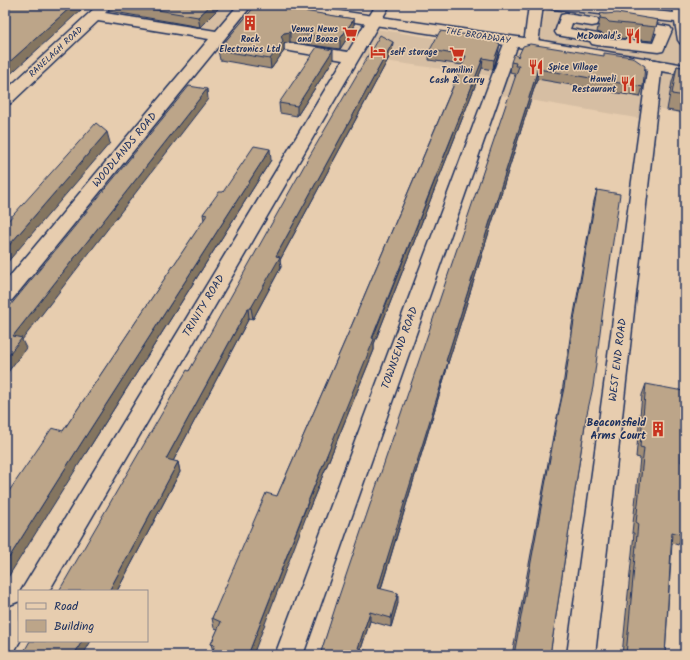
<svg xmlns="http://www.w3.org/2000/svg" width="690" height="660" font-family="Kalam,sans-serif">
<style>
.built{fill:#d6bea3}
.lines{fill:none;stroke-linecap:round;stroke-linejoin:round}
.minor-casing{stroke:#1b2f5e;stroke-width:3}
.major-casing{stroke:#1b2f5e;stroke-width:3}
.minor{fill:#e7cdaf;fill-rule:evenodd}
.major{fill:#e7cdaf;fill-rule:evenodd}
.wall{fill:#a28e76;stroke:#1b2f5e}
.shaded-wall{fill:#847460;stroke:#1b2f5e}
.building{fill:#bca589;stroke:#1b2f5e}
.labels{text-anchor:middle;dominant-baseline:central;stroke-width:3;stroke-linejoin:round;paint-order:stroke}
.far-poi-label{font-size:9px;font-weight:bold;fill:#1b2f5e;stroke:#e7cdaf;text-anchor:end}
.far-street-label{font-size:9px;fill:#1b2f5e;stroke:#e7cdaf}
.street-label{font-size:11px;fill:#1b2f5e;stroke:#e7cdaf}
.poi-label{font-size:11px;font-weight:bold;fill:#1b2f5e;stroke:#e7cdaf;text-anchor:end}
</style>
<rect width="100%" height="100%" fill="#e7cdaf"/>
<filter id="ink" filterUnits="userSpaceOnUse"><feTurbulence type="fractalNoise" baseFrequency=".025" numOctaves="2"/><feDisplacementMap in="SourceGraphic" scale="8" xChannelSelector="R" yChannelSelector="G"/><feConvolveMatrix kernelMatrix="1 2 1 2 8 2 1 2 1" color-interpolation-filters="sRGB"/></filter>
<g filter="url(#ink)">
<polygon class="built" points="54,5 222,5 535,54 547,5 676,24 685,32 685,114 653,107 648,120 494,94 500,77 356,57 225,33 92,17 98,11"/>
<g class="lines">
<g class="minor-casing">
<g id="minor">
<polygon points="98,5 113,5 105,13 216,31 238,5 252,5 12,300 5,302 5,282 209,39 98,21 11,103 5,105 5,91"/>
<polygon points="376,5 390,5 49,591 21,591 343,60 290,51 285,50 283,47 285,44 290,43 348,52"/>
<polygon points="529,5 543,5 538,44 536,47 531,48 526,47 524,44"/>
<polygon points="546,5 594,5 674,13 673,5 685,5 685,44 680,43 678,40 675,22 553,9 548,8"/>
<polygon points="566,14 597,19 599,22 597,25 592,26 572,23 570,29 603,35 605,38 653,43 657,33 623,27 621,24 623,21 628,20 665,26 670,27 672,30 663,51 658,52 597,45 592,44 590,41 557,35 555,32 561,15"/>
<polygon points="512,37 517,38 519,41 303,655 275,655 505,41 507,38"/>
<polygon points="655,60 660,61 662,64 595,655 567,655 648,64 650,61"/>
<polygon points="19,603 20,641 15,650 5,653 5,614 9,607"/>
</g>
</g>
<g class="major-casing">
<polygon id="major" points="263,5 299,5 531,39 685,65 685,75 531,49 270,9 265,8"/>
</g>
<use href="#minor" class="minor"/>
<use href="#major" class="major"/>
</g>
<g class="wall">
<polygon points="5,5 96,5 92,9 84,7"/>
<polygon points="108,5 218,5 218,9 200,27 109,11"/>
<polygon points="256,5 354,19 354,28 340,49 290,42 285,43 284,44 284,51 271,69 220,60 218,50"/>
<polygon points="609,5 631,5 631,7"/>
<polygon points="601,13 605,14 658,20 652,41 606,37 603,34 597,32"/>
<polygon points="430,50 498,54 493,70 482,68 374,344 374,350 307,514 213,651 211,644 218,629 214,628 212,618 277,496 351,327 462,65 429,60"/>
<polygon points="392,52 280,260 281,267 253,319 249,318 173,461 178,462 180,472 117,591 189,371"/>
<polygon points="518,57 643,87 640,97 537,79 448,363 446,372 381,589 398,603 391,627 370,621 361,649 320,655 516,76 514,76 514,73 510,72 511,62"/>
<polygon points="333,60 297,116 280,113 279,103"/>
<polygon points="677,66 685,68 685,113 667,110 672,82"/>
<polygon points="271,160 86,453 63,431 204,220 203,214 223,192"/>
<polygon points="597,190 586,418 550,655 512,655 554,431 561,399 572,325 594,201"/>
<polygon points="646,384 681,462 683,535 678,545 672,543 665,655 622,655 634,533 632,533 640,458 636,457 642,395"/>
</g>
<g class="shaded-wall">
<polygon points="73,5 83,5 84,7 5,79 5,66"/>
<polygon points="91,5 96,5 92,9"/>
<polygon points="211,5 218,5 218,9 200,27 198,17"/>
<polygon points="354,19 354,28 340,49 340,39"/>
<polygon points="290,32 290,42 285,43 284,44 284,51 271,69 270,59 281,36 284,33"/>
<polygon points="393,42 392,52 280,260 281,267 253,319 251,308 276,256"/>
<polygon points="500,44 498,54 493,70 494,60"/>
<polygon points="333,50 333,60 297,116 297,106"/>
<polygon points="483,58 482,68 374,344 374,350 307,514 253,655 248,655"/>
<polygon points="538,69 537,79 448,363 446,372 378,598 378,588 446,361"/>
<polygon points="207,89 208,99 22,340 26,348 5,376 5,359 13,336"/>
<polygon points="107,132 110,143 5,265 5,250"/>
<polygon points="270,149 271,160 86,453 5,582 5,564 82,442"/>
<polygon points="248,308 249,318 169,469 166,459"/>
<polygon points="178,462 180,472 117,591 109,591"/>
<polygon points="398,593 398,603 391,627 391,618"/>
<polygon points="370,612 370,621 359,655 358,648"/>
<polygon points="82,641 91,641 83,655 74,655"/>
</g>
<g class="building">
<polygon points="5,5 73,5 5,66"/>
<polygon points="129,5 211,5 198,17"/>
<polygon points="256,5 266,5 354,19 340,39 290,32 284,33 281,36 283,41 270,59 218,50"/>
<polygon points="601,13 605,14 617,13 658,20 656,27 609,22 606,19 600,18"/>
<polygon points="440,31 491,38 500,44 494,60 483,58 372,338 374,339 307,504 248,655 211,655 215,645 211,644 221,622 212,618 266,493 277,496 351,327 466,56 430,50"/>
<polygon points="380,35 393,42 276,256 280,257 251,308 248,308 166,459 178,462 109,591 59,591 187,370 189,371 309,157"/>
<polygon points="530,44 604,56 604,53 632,57 645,66 643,87 538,69 446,361 448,362 378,588 398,593 391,618 370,612 358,648 380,655 320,655 337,602 519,66 515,66 516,63 511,62 514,54 518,57 523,46"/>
<polygon points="317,47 333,50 297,106 279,103"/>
<polygon points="677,66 685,68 685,96 672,94"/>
<polygon points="189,86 207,89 13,336 22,338 5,359 5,312"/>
<polygon points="96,123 107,132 5,250 5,224"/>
<polygon points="254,146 270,149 82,442 5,564 5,497 52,428 63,431 207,215 203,214 219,192 223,192"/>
<polygon points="597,190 620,194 603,309 593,387 586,418 550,655 514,655 557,420 564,388 575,314"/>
<polygon points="646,384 683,391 681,462 685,463 685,507 683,535 672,532 665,655 626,655 638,523 636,523 644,448 640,447"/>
<polygon points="30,641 82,641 74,655 22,655"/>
</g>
</g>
<defs>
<g id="building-bare" transform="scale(1.2)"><path d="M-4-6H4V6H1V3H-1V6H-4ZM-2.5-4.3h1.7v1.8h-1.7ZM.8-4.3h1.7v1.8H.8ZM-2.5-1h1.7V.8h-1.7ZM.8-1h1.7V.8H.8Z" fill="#c8321e" stroke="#e7cdaf" stroke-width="2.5" paint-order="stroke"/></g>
<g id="supermarket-bare" transform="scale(1.2)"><path d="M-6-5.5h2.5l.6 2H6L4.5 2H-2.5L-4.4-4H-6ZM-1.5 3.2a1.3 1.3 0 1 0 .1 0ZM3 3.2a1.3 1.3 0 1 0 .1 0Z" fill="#c8321e" stroke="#e7cdaf" stroke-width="2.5" paint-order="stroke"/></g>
<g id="restaurant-bare" transform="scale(1.2)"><path d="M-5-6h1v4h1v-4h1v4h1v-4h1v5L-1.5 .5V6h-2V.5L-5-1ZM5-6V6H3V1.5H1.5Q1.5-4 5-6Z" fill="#c8321e" stroke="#e7cdaf" stroke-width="2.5" paint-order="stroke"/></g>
<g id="hotel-bare" transform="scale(1.2)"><path d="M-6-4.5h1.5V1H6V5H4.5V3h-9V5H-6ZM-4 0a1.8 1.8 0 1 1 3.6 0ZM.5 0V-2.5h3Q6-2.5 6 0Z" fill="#c8321e" stroke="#e7cdaf" stroke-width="2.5" paint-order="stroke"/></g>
</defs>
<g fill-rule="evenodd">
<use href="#building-bare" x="250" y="23"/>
<use href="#supermarket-bare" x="350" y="34"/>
<use href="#restaurant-bare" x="633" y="36"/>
<use href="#hotel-bare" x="378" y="52"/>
<use href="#supermarket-bare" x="457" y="54"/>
<use href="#restaurant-bare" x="536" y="67"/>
<use href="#restaurant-bare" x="628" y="84"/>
<use href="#building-bare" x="658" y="429"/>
</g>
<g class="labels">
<g class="far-poi-label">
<text x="338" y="29">Venus News<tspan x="338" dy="10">and Booze</tspan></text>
<text x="621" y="36">McDonald's</text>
<text x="250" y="39" text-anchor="middle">Rock<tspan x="250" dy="10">Electronics Ltd</tspan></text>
<text x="390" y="52" text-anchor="start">self storage</text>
<text x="548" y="67" text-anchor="start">Spice Village</text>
<text x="457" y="70" text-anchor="middle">Tamilini<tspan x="457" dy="10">Cash &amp; Carry</tspan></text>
<text x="616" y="79">Haweli<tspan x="616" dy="10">Restaurant</tspan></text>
</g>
<g class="far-street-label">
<text transform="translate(478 36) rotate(9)">THE BROADWAY</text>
<text transform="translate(56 52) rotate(-43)">RANELAGH ROAD</text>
</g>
<g class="street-label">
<text transform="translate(125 150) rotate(-50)">WOODLANDS ROAD</text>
<text transform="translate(204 306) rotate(-59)">TRINITY ROAD</text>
<text transform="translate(400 348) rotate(-70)">TOWNSEND ROAD</text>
<text transform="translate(618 360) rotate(-83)">WEST END ROAD</text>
</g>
<g class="poi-label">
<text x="646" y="423">Beaconsfield<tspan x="646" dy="13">Arms Court</tspan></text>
</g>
</g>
<rect width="690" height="660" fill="none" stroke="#e7cdaf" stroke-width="20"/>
<rect x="10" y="10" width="670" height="640" fill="none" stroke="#1b2f5e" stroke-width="1.5" filter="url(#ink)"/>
<rect x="18" y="590" width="130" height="52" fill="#e7cdaf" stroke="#958e8f"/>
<rect x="26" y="603" width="20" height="6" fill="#e7cdaf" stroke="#958e8f"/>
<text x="54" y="610" font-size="12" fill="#1b2f5e">Road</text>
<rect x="26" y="620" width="20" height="12" fill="#bca589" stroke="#958e8f"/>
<text x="54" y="630" font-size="12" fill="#1b2f5e">Building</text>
</svg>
